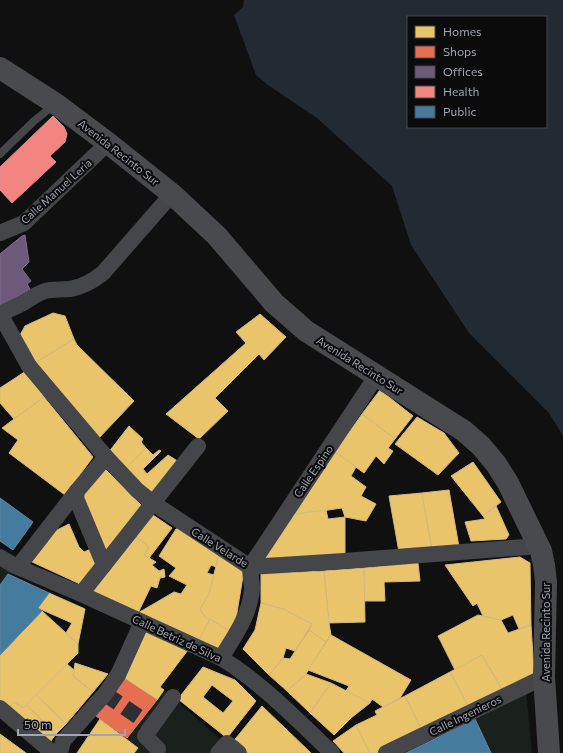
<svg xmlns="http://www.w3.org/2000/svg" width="563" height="753" font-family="Commissioner,sans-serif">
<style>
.green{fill:#1a211c}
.water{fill:#242a32;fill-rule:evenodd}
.homes{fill:#e9c46a;stroke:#d3ba80;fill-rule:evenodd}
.shops{fill:#e76f51;stroke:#d27f6e}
.offices{fill:#6d597a;stroke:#7c708b}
.health{fill:#f28482;stroke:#d98e91}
.public{fill:#457b9d;stroke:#6087a4}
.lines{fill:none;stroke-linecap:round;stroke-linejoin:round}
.street-tunnel{stroke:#2d2e31;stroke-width:16;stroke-dasharray:16 8;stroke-linecap:butt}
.lane{stroke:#45464a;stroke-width:8}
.street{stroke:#45464a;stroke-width:16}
.secondary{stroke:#494a4e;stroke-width:22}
.labels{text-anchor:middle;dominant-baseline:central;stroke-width:4;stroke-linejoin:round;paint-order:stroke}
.street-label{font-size:11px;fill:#a0a4b3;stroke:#0b0b0c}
</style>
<rect width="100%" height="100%" fill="#101011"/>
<g class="green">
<polygon points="0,557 15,566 0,585"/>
<polygon points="164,690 226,744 227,753 134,753 138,748 127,738"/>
<polygon points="526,691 532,753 491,753 475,719"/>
</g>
<path class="water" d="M244,0H563V436L549,413L469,333L411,245L392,186L317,118L268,85L256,75L234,15L243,7ZM408,17H546V127H408Z"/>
<g class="homes">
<polygon points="53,313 65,316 74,339 35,363 19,337 25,326"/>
<polygon points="260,314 286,337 264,360 259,354 215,398 228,411 199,439 166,414 246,343 236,332"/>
<polygon points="74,339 77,345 134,401 98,439 35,363"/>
<polygon points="26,371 44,397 14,419 0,403 0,388"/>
<polygon points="380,390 413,416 395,439 362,414"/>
<polygon points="44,397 93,457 65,495 9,453 18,440 2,428"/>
<polygon points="362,414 395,439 388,448 393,451 384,464 376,456 364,473 335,452"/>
<polygon points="417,417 444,433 459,453 438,475 395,444"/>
<polygon points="129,426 143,439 141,442 146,448 124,470 108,453"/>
<polygon points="146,448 153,455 159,450 161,451 143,469 147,474 168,455 179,462 151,498 124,470"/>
<polygon points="335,452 356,467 351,476 366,487 361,496 376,504 366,521 345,517 342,508 294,515"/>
<polygon points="473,462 501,502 483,516 451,476"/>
<polygon points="104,468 141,505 107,553 82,495"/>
<polygon points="449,490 459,547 432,551 422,493"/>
<polygon points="422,493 432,551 399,552 389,496"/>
<polygon points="496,506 509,535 506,539 471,541 465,522 485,519 483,516"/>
<polygon points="326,510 328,519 345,517 345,555 266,558 262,551 288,515"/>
<polygon points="153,515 172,528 149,558 144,555 149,547 135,536"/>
<polygon points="69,524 79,547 84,552 93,548 98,563 80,584 30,561 51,533"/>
<polygon points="183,528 219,554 216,567 211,565 207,573 214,575 209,594 200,609 205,617 210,619 199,640 138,613 174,592 181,594 187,585 169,576 176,568 159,556 176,529"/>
<polygon points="135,536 149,547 144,555 156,562 152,565 159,571 164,569 165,577 160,578 157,588 151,586 138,613 92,591"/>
<polygon points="219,554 244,570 235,625 231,632 205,617 200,609 209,594"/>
<polygon points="520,557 530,563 531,625 519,629 513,615 501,620 483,616 477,603 473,606 445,565"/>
<polygon points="418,563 420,581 384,582 385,601 364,601 364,568"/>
<polygon points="364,568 365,622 329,623 324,571"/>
<polygon points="324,571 329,623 331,635 326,642 309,630 312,624 283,609 261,603 261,574"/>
<polygon points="49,593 85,609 78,644 66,633 72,623 38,608"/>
<polygon points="261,603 283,609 312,624 295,651 286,648 283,658 269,675 243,649 255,630"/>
<polygon points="42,611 78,644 78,653 23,708 14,702 5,712 0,707 0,655"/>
<polygon points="478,615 501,620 508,633 531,625 534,673 530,678 504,693 482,655 455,670 438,636"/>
<polygon points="210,619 231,632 219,649 199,640"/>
<polygon points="146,628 188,650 160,687 164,690 157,700 125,679"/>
<polygon points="309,630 326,642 306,674 287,691 269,675 283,658 290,659"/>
<polygon points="331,635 411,680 400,698 383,707 372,699 370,703 346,691 349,686 308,670"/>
<polygon points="482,655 504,693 469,708 450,672"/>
<polygon points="75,663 108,674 93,692 73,676"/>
<polygon points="67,664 74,670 73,676 93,692 66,724 36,695"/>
<path d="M203,667L235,680L256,701L227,738L178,699ZM212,685L233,701L223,713L203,697Z"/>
<polygon points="450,672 469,708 422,731 405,696"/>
<polygon points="306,674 331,683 310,713 287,691"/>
<polygon points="331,683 370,703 351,718 334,735 310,713"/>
<polygon points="36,695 66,724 56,734 26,705"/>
<polygon points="405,696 422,731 377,753 370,753 356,725 377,715 375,711"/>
<polygon points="14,702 23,708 26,705 56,734 48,745 8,709"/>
<polygon points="262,706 311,753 244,753 232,743"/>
<polygon points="100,719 138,748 134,753 77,753"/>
<polygon points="356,725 370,753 344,753 333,741"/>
<polygon points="0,734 26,753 0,753"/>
</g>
<polygon class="shops" points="122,675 125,679 157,700 127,738 96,716"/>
<polygon class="offices" points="25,235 29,262 22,269 31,281 27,284 30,289 0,308 0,254 22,236"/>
<polygon class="health" points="53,116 64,127 67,134 65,142 50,156 56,162 12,203 0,190 0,167"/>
<g class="public">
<polygon points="0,498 33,522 13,550 0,541"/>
<polygon points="8,574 49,593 38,608 42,611 0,655 0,585"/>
<polygon points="475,719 491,753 406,753"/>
</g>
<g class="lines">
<polyline class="street-tunnel" points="105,694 152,726"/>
<polyline class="lane" points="0,154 34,121 54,105"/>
<g class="street">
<polyline points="0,233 24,223 108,143"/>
<polyline points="0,314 29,366 106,457 137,490 153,503 250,567 344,561 539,546"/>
<path d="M0,314C8,310 15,307 23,303C30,299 36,294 45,291C53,289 61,290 70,289C83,287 93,281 103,273L172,194"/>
<path d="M0,557L15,566L81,594L221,658C262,683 297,720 332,753"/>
<polyline points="104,565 76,498 77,491 106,457"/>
<polyline points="18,567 77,491"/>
<polyline points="250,567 377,375"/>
<polyline points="81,594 198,446"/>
<path d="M221,658C234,637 250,615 252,589C252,582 250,574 250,567"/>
<polyline points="0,708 53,753"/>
<polyline points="232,747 239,753"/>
<polyline points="158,749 145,736 173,697"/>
<polyline points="60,753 63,741 105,694 118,675 142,622"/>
<polyline points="218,753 227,743"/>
<polyline points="386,753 544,677"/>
</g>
<polyline class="secondary" points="0,68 56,104 108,143 172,194 217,236 274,303 306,331 464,431 481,446 496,464 508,483 541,551 544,565 546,582 544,677 549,753"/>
</g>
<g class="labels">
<g class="street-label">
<text transform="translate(119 152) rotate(38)">Avenida Recinto Sur</text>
<text transform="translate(56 191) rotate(-42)">Calle Manuel Leria</text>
<text transform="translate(360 365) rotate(32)">Avenida Recinto Sur</text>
<text transform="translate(313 471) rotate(-56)">Calle Espino</text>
<text transform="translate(220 547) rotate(32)">Calle Velarde</text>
<text transform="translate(545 632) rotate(-90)">Avenida Recinto Sur</text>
<text transform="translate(177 638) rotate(25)">Calle Betriz de Silva</text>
<text transform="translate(465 715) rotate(-26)">Calle Ingenieros</text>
</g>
</g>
<rect x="407" y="16" width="140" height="112" fill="#0b0b0c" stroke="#47484f"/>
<rect x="415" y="26" width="20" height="12" fill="#e9c46a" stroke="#47484f"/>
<text x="443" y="36" font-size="12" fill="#a0a4b3">Homes</text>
<rect x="415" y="46" width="20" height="12" fill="#e76f51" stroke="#47484f"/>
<text x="443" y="56" font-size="12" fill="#a0a4b3">Shops</text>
<rect x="415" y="66" width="20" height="12" fill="#6d597a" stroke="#47484f"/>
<text x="443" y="76" font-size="12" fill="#a0a4b3">Offices</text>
<rect x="415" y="86" width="20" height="12" fill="#f28482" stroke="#47484f"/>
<text x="443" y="96" font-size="12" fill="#a0a4b3">Health</text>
<rect x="415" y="106" width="20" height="12" fill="#457b9d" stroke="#47484f"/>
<text x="443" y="116" font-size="12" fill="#a0a4b3">Public</text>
<path d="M18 729v6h107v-6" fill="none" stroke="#a0a4b3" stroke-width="2"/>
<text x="24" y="729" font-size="12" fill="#a0a4b3" stroke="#0b0b0c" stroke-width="3" paint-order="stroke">50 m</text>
</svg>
